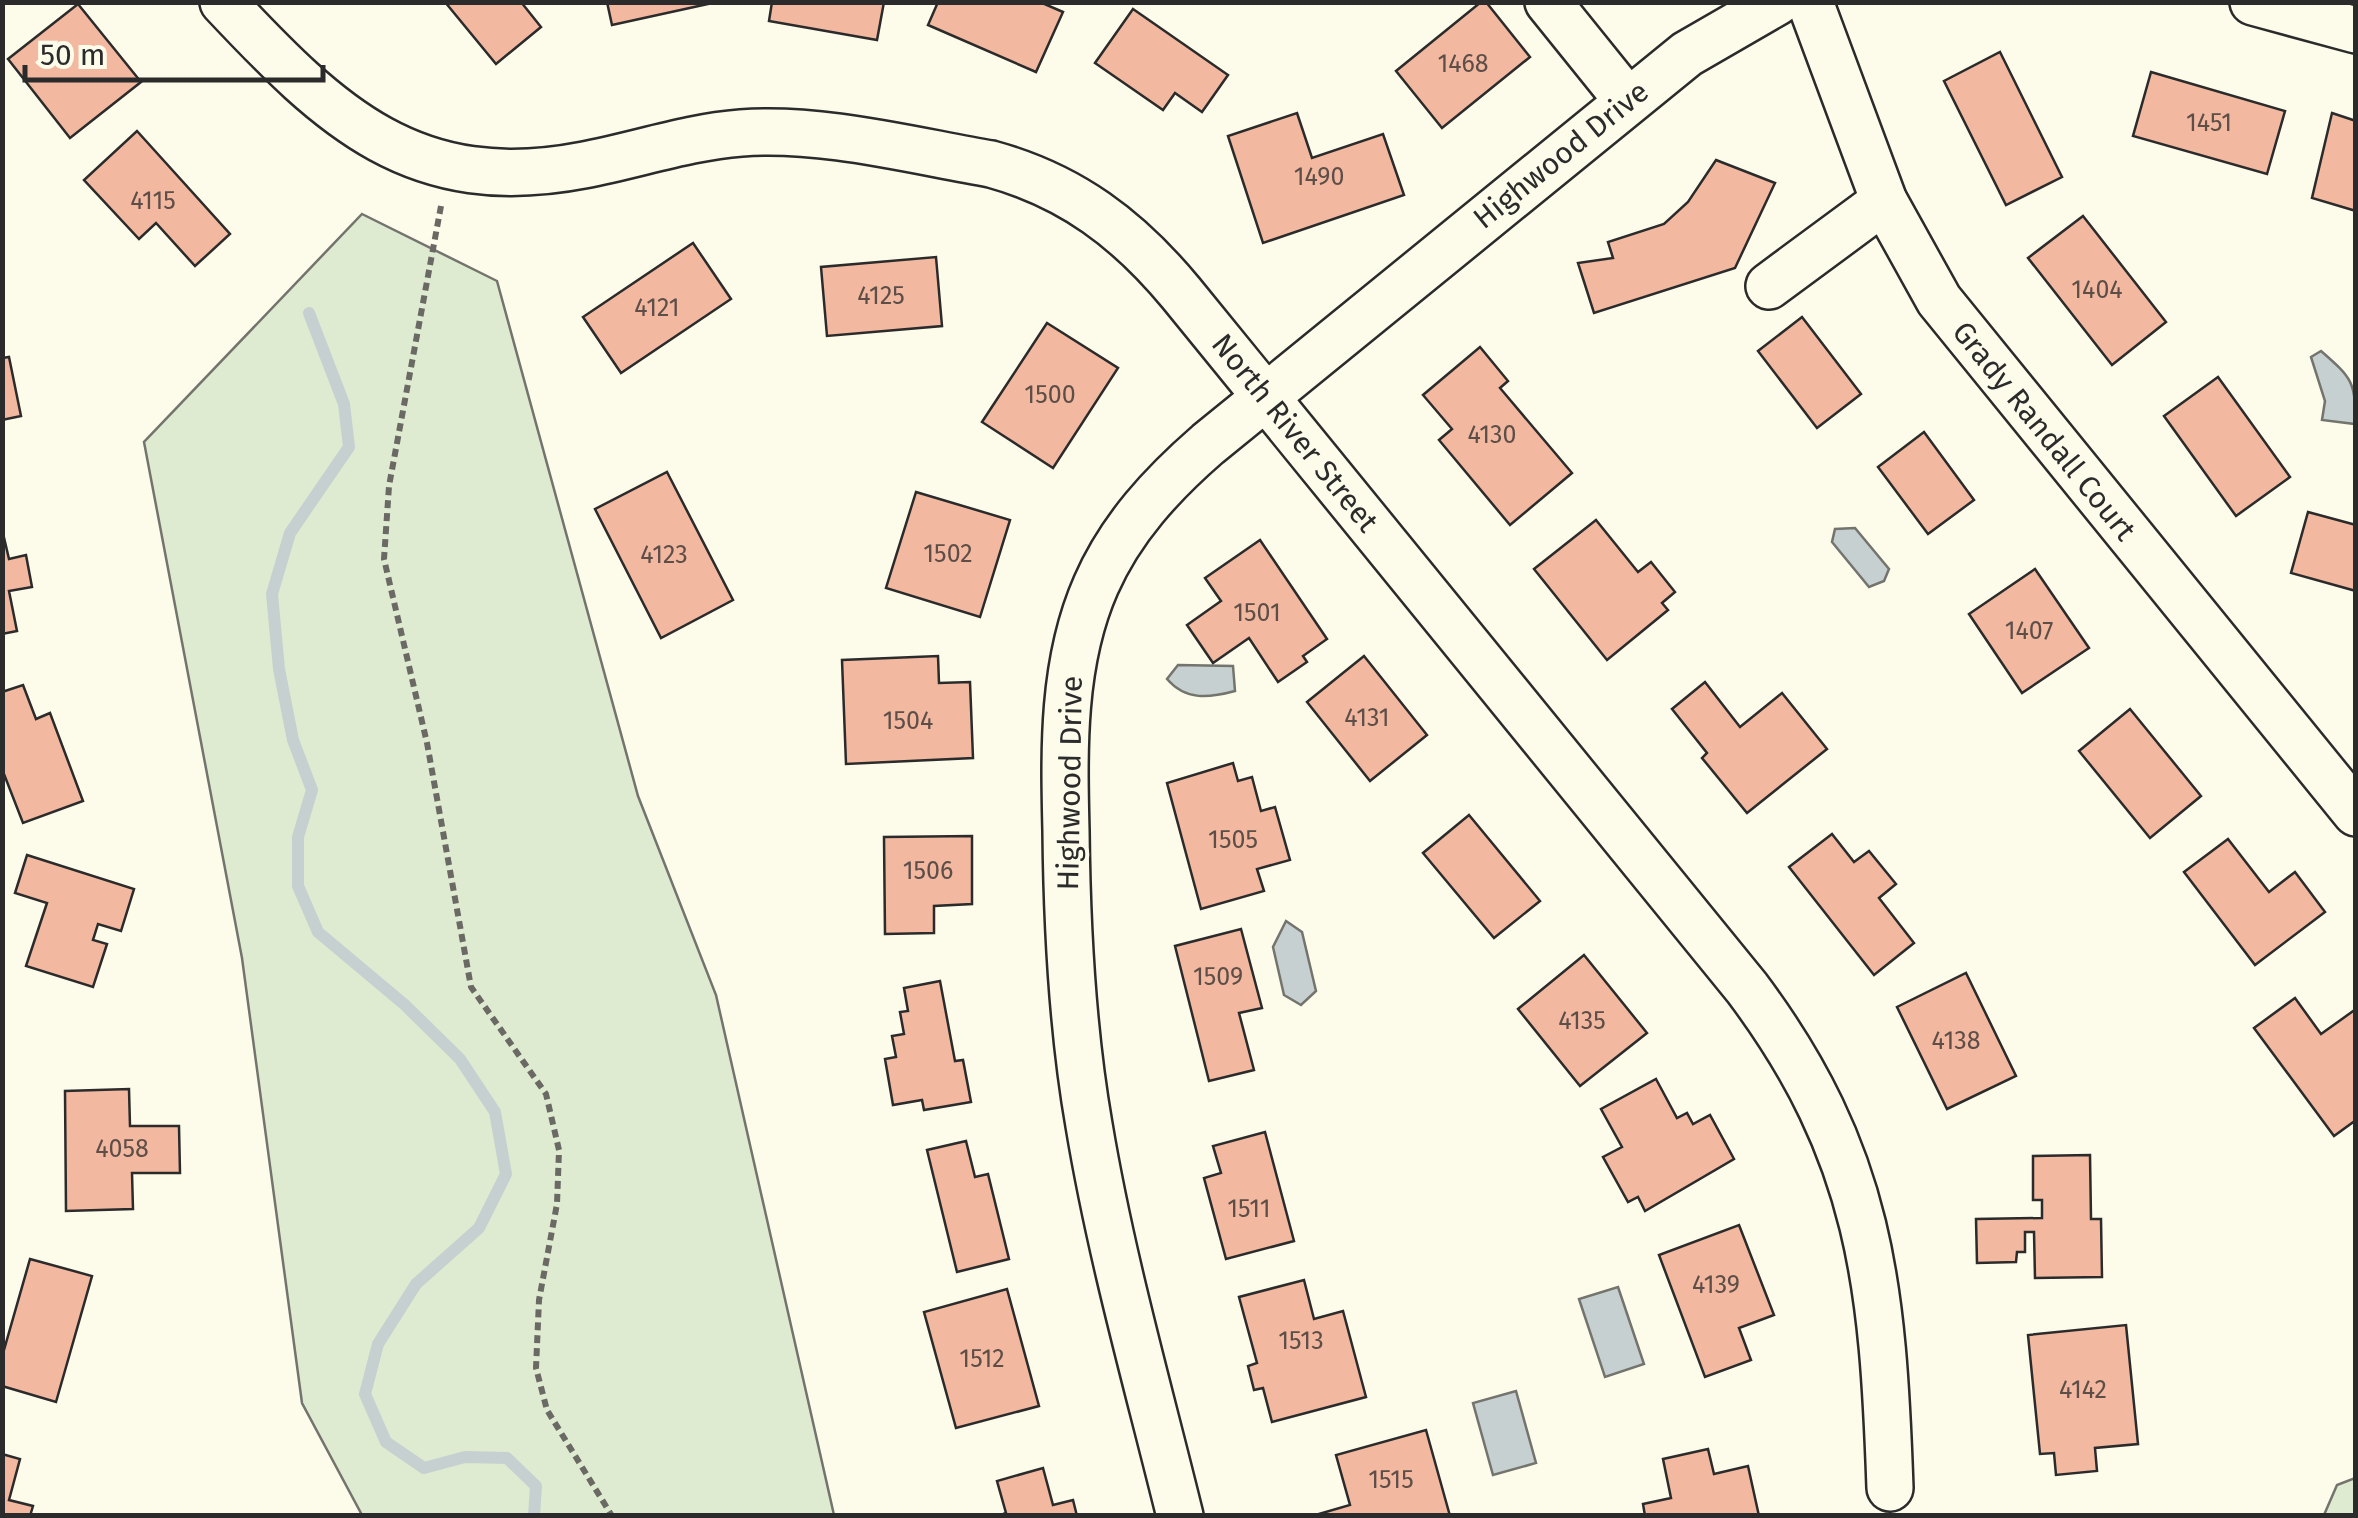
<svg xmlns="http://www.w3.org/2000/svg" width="2358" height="1518" font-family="'Fira Sans',sans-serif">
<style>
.green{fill:#deebd1;stroke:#74746e;stroke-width:2.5}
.water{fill:#c7d0d0;stroke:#74746e;stroke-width:2.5}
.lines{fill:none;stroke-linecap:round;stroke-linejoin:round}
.stream{stroke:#c7d0d0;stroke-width:12}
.building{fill:#f2b8a0;stroke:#2b2b2b;stroke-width:2.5}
.minor-casing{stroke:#2b2b2b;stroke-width:50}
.path{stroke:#6a6964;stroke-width:6;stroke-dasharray:8 5;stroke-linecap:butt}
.minor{stroke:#fdfbea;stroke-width:45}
.labels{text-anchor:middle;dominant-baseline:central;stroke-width:8;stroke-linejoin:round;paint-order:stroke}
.number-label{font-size:25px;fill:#5d4e48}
.street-label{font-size:30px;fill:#2b2b2b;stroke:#fdfbea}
</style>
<rect width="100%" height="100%" fill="#fdfbea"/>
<g class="green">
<polygon points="362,214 497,281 638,796 716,995 834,1515 362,1515 302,1403 242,958 144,442"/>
<polygon points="2355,1478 2355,1515 2324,1515 2337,1485"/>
</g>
<g class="water">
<path d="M2321,351C2352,378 2356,382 2355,424L2322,420L2325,401L2311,357Z"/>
<polygon points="1855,528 1889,569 1884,581 1869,587 1832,542 1835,529"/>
<path d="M1178,665L1233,666L1235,691C1209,698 1186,701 1167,679Z"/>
<polygon points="1286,921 1302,932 1316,991 1301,1005 1284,995 1273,947"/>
<polygon points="1618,1287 1644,1364 1605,1377 1579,1299"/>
<polygon points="1516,1391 1536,1463 1493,1475 1473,1403"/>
</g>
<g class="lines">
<polyline class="stream" points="309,313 344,404 349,447 290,533 272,594 279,669 293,740 312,790 298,837 298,886 318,932 405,1005 460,1059 495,1112 506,1174 479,1228 416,1284 378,1344 365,1394 386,1442 424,1468 465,1457 507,1458 536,1486 534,1516"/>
</g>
<g class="building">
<polygon points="445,2 521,2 541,27 496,64"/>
<polygon points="607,2 717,2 612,25"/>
<polygon points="772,2 884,2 877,40 769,21"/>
<polygon points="938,2 1040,2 1063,12 1036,72 928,25"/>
<polygon points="1481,2 1486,2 1530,57 1442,128 1396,71"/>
<polygon points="78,4 141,82 70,138 8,59"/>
<polygon points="1133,9 1228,75 1202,112 1175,93 1163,110 1095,63"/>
<polygon points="2000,52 2062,177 2006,205 1944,81"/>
<polygon points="2151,72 2285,111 2267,174 2133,136"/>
<polygon points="1297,113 1312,158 1383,134 1404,195 1263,243 1228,136"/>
<polygon points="2332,113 2356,121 2356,211 2312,198"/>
<polygon points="137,131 230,234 195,266 156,223 139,239 84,180"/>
<polygon points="1716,160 1775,183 1735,268 1594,313 1578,263 1613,258 1608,242 1664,224 1688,202"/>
<polygon points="2083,216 2166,322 2112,365 2028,258"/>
<polygon points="693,243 731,299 621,373 583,317"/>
<polygon points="936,257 942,326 827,336 821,267"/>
<polygon points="1802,317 1861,394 1817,428 1758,351"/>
<polygon points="1047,323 1118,368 1053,468 982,422"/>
<polygon points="1480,347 1508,381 1500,388 1572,473 1510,525 1439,440 1452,429 1423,395"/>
<polygon points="9,357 21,416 2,420 2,358"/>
<polygon points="2218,377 2290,477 2236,516 2164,416"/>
<polygon points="1924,432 1974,500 1928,534 1878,467"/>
<polygon points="667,472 733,600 661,638 595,509"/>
<polygon points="916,492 1010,520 980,617 886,588"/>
<polygon points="2308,512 2356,525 2356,591 2291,573"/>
<polygon points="1596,520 1638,572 1651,562 1675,592 1662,603 1668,610 1607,660 1534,569"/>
<polygon points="2,529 9,559 26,555 32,587 9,591 17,631 2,634"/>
<polygon points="1260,540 1327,639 1303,656 1307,662 1278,682 1249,638 1213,663 1187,625 1221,601 1205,578"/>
<polygon points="2035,569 2089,648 2022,693 1969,614"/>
<polygon points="938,656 939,683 970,682 973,758 846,764 842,660"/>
<polygon points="1364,656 1427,735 1370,781 1307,702"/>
<polygon points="1705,682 1740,727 1782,693 1827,749 1747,813 1702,758 1707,753 1672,709"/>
<polygon points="23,685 36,719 50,713 83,801 23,823 2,769 2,692"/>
<polygon points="2130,709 2201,796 2150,838 2079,751"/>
<polygon points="1233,763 1238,781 1252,777 1261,811 1275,807 1290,860 1257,869 1264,891 1201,909 1167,783"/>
<polygon points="1469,815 1540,901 1494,938 1423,853"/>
<polygon points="1832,834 1854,862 1869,851 1896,884 1879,898 1914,943 1874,975 1789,867"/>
<polygon points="972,836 972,904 934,906 934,933 885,934 884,837"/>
<polygon points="2228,839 2269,892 2295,872 2325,912 2255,965 2184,872"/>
<polygon points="27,855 134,889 121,931 98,924 93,940 107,944 93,987 26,966 47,903 15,893"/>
<polygon points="1241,929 1262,1008 1239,1013 1254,1070 1209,1081 1175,946"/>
<polygon points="1584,955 1647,1033 1580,1086 1518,1009"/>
<polygon points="1966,973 2016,1076 1947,1109 1897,1007"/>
<polygon points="940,981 955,1061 963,1060 971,1102 924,1110 922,1100 893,1105 885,1059 896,1057 892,1036 904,1034 900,1012 908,1011 904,988"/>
<polygon points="2295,998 2321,1034 2356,1009 2356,1120 2334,1136 2254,1028"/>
<polygon points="1656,1079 1677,1118 1687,1113 1693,1124 1710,1115 1734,1159 1645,1211 1638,1197 1628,1202 1603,1157 1622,1147 1601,1109"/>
<polygon points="129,1089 130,1126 179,1126 180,1173 132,1173 133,1209 66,1211 65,1091"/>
<polygon points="1265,1132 1294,1241 1226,1259 1204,1178 1221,1173 1213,1146"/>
<polygon points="966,1141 975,1177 988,1174 1009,1259 957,1272 927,1150"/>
<polygon points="2090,1155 2091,1219 2101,1219 2102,1277 2035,1278 2034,1232 2025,1232 2025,1252 2017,1252 2016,1262 1977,1263 1976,1219 2042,1218 2042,1200 2033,1200 2033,1156"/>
<polygon points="1739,1225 1774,1315 1739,1328 1751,1360 1705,1377 1659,1255"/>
<polygon points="30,1259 92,1276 56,1402 2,1386 2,1357"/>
<polygon points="1304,1280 1314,1319 1343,1311 1366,1397 1272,1422 1263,1388 1254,1390 1248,1366 1257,1363 1239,1297"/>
<polygon points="1007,1289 1039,1406 956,1428 924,1312"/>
<polygon points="2126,1325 2138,1444 2095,1448 2097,1471 2056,1475 2054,1453 2040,1454 2028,1335"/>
<polygon points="1426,1430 1450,1516 1312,1516 1350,1505 1336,1455"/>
<polygon points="1708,1449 1714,1474 1748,1466 1759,1516 1645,1516 1643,1504 1671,1498 1663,1459"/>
<polygon points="2,1454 20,1459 9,1500 33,1506 30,1516 2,1516"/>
<polygon points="1043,1468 1053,1505 1073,1500 1077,1516 998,1516 1006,1513 997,1481"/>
</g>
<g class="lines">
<g class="minor-casing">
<g id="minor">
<path d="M223,2C331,117 414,198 584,165C637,155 688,137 741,133C823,127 910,150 991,164C1071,186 1128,229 1181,293L1747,988C1872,1155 1883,1287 1890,1488"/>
<polyline points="1548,2 1627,100"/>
<polyline points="1810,2 1884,201 1939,300 2356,813"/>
<polyline points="2253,2 2356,30"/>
<polyline points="1769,286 1884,201"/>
<path d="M1180,1516C1148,1386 1111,1257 1089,1125C1072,1028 1067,929 1066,831C1064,749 1062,662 1096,585C1121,528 1162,484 1208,444L1687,54L1777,2"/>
</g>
</g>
<polyline class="path" points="441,206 389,486 384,559 427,743 471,987 546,1094 559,1150 557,1204 539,1300 536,1368 547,1410 612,1516"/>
<use href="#minor" class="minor"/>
</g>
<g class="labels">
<g class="number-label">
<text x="1463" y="64">1468</text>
<text x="2209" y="123">1451</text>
<text x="1319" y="177">1490</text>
<text x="153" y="201">4115</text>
<text x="2097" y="290">1404</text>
<text x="881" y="296">4125</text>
<text x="657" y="308">4121</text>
<text x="1050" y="395">1500</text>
<text x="1492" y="435">4130</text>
<text x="948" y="554">1502</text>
<text x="664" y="555">4123</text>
<text x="1257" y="613">1501</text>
<text x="2029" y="631">1407</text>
<text x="1367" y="718">4131</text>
<text x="908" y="721">1504</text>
<text x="1233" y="840">1505</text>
<text x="928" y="871">1506</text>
<text x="1218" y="977">1509</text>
<text x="1582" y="1021">4135</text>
<text x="1956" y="1041">4138</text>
<text x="122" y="1149">4058</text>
<text x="1249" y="1209">1511</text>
<text x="1716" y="1285">4139</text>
<text x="1301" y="1341">1513</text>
<text x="982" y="1359">1512</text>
<text x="2083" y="1390">4142</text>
<text x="1391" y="1480">1515</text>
</g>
<g class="street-label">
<text transform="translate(1561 155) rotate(-39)">Highwood Drive</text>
<text transform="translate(2044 431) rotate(51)">Grady Randall Court</text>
<text transform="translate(1295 433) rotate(51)">North River Street</text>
<text transform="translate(1070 783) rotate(-89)">Highwood Drive</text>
</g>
</g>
<rect width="2358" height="1518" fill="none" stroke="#2b2b2b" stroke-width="10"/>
<path d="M25 65v15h298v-15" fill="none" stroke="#2b2b2b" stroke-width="5"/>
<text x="40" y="65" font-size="30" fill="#2b2b2b" stroke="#fdfbea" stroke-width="8" paint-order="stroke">50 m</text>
</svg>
